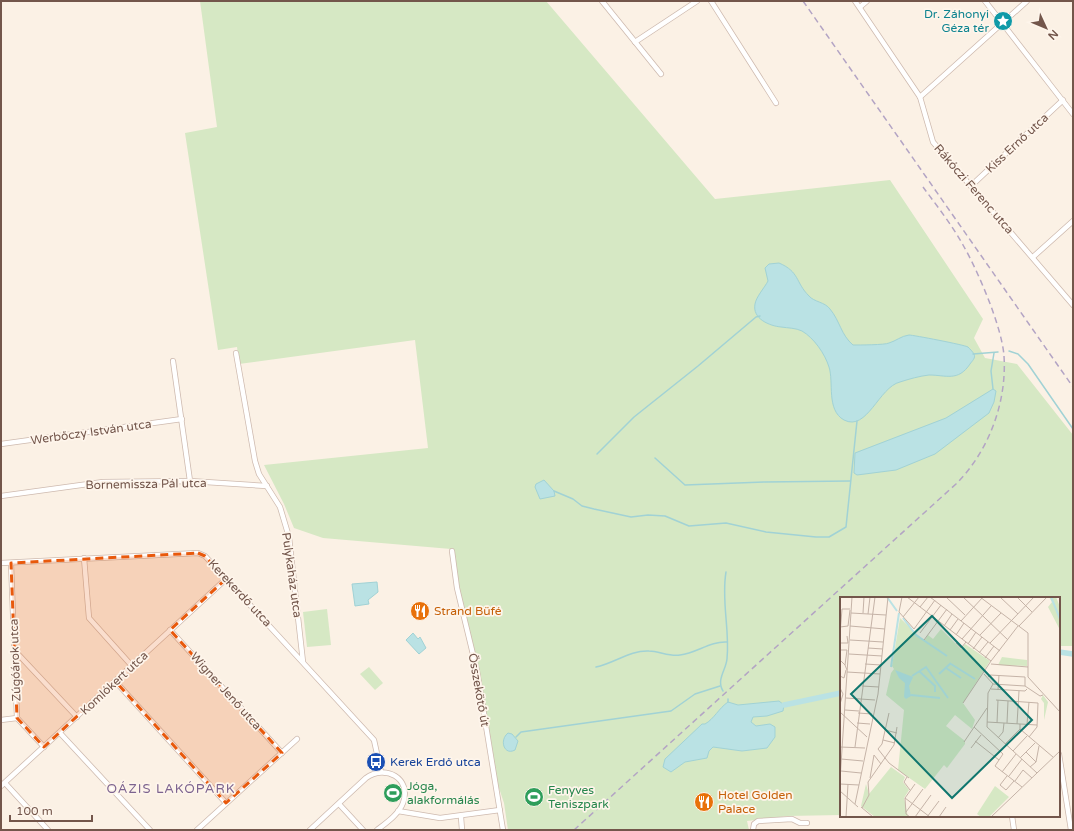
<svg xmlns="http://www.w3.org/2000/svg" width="1074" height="831" font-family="'Varela Round',sans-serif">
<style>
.green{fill:#d6e8c4}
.water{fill:#bae2e4;stroke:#a1d2d5}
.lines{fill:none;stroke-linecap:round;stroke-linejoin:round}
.stream{stroke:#a1d2d5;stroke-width:1.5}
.canal{stroke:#bae2e4;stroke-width:5.5}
.street-casing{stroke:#cebaaf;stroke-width:6}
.street{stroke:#fff;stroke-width:4.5}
.rail{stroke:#b3a4c4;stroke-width:1.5;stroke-dasharray:6 4;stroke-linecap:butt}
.marked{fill:#e8590c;fill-opacity:0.2;stroke:#e8590c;stroke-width:3;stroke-dasharray:8 5;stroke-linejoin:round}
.labels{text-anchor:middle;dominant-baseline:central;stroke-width:3.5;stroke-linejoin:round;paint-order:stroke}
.culture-label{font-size:12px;fill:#0d838f;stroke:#fef5eb;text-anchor:end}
.street-label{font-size:12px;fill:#73564b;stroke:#fef5eb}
.food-label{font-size:12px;fill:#c56008;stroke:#fef5eb;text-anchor:start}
.transit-label{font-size:12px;fill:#164399;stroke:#fef5eb;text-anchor:start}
.leisure-label{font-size:12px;fill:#27864d;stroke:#fef5eb;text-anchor:start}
.neighbourhood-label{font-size:13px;letter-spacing:1px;fill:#7c638f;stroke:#fef5eb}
.inset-river{fill:none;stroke:#bae2e4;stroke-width:2}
.inset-road{fill:none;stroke:#c5b3a7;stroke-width:1}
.view{fill:#0f766e;fill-opacity:0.15;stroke:#0f766e;stroke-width:2}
.inset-edge{fill:none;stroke:#73564b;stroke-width:2}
</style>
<rect width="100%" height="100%" fill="#fbf1e5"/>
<g class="green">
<polygon points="200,1 546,1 715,199 890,180 983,319 974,338 985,358 1017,364 1073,435 1073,646 1059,646 1059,598 841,598 841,815 787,816 747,821 749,830 508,830 504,803 491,764 485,716 457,588 451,549 323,538 294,528 284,504 264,465 428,448 415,340 239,364 237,347 218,350 185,133 217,127"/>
<polygon points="327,609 331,645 307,647 303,612"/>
<polygon points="369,667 383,683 375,690 360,674"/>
</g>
<g class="water">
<path d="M779,263C800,272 795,282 809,296C814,302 825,302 830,309C840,321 841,335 853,345C859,345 885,345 889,343C896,341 901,336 909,335C913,335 965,345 968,347C969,348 973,352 974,354C976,358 972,361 970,364C958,382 946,375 929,375C920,376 909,379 900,382C879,387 867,432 844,420C826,410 834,382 829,367C825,354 814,338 802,331C796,328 788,328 781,327C770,326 752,319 755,304C756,297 765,287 768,281L765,268L769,264Z"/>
<polygon points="993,389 996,391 994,402 989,413 935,454 896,470 857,475 854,473 855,453 946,418"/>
<polygon points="544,480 554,491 555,496 540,499 535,487 536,484"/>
<polygon points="377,582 378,592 368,600 369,604 355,606 352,584"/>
<polygon points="413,633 418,639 420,637 426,648 419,654 406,640"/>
<path d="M779,701L784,705L783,711L767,716L753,717L751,722L756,726L770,724L775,727V737L767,748L742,751L713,747L709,751L707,758L685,762L671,772L663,767L665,759L702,724H705C714,719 719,708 728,702L738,705Z"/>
<path d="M508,733L512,734L518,741L515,750C504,756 499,740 508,733Z"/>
</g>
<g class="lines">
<g class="stream">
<polyline points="1009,351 1018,354 1028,364 1073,429"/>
<polyline points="973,354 998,352"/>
<polyline points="993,389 991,371 994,353"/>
<polyline points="597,454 634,417 698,366 756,317 760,316"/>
<polyline points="655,458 685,485 765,482 850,481"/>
<polyline points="554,491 573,499 582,506 594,509 631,517 648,515 665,516 689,526 726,523 766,532 816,537 829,537 846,527 857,421"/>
<path d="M596,667C615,663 630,650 649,651C659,651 670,657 680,655C697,653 710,641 727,642"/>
<path d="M723,691C716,680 726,670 727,659C730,629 721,601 726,572"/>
<polyline points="728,702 728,699"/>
<polyline points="516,737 521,732 671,711 695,694 720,686"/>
</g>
<g class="canal">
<polyline points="1059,652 1073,654"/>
<polyline points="784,705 841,693"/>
</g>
<g class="street-casing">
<g id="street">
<polyline points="602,1 661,74"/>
<polyline points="711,1 776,103"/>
<polyline points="855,1 920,97 933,142 1073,305"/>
<polyline points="985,1 1073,114"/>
<polyline points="860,7 867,1"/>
<polyline points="635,42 697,1"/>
<polyline points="920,97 1027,1"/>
<polyline points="972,185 1063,100"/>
<polyline points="1033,257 1073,221"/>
<polyline points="236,353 255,461 259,474 280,507 289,537 303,662"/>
<polyline points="173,361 190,481"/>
<polyline points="1,444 182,419"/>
<polyline points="1,496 103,482 190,481 267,486"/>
<polyline points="452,551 457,588 477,671 503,830"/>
<polyline points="84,558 89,618 132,666"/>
<polyline points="1,563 198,553 205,556 374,740 381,772"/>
<polyline points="11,563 17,718 44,747"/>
<polyline points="170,630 282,753"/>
<polyline points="16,652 77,717"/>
<polyline points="115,681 226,803"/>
<polyline points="1,720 17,718"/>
<polyline points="60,733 150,830"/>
<polyline points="1059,754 1071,830"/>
<polyline points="5,783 48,830"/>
<polyline points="1,786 226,579"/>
<polyline points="339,804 363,830"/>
<polyline points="398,811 440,818 500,810"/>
<polyline points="1012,816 1014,830"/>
<polyline points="461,817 462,830"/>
<polyline points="197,830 297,739"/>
<path d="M310,830L366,778C385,764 412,778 403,803C399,814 386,823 377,830"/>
<polyline points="753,830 754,824 758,821 792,819 800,823 807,823"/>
</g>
</g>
<use href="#street" class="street"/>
<g class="rail">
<polyline points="803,1 1073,387"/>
<path d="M574,830L956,484C989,451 1007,402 1004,356C1002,327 978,271 963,245C952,225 937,206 923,187"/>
</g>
</g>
<path class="marked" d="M198,553L205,556L226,579L170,630L282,753L226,803L115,681L44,747L17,718L11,563Z"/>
<defs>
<g id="sight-disc" transform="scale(1)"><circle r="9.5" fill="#0f9aa8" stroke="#fef5eb"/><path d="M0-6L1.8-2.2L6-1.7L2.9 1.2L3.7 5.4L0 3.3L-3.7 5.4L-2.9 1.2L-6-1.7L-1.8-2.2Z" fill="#fff"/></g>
<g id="restaurant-disc" transform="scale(1)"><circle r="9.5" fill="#e8710a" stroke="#fef5eb"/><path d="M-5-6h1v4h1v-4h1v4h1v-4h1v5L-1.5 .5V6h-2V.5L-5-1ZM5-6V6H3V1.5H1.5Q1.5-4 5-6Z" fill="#fff"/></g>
<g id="bus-disc" transform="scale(1)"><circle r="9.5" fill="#1a4fb4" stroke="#fef5eb"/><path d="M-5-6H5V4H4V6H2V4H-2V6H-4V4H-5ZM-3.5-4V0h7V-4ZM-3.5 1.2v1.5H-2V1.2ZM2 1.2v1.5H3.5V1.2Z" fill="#fff"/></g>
<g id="stadium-disc" transform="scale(1)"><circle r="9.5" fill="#2e9e5b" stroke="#fef5eb"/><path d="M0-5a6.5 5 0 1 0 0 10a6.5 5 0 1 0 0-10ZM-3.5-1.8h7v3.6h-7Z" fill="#fff"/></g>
</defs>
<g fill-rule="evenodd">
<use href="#sight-disc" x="1003" y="21"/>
<use href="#restaurant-disc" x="420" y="611"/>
<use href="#bus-disc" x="376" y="762"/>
<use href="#stadium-disc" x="393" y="793"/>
<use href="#stadium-disc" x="534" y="797"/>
<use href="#restaurant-disc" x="704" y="802"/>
</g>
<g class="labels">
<g class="culture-label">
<text x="989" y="14">Dr. Záhonyi<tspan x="989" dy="14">Géza tér</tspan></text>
</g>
<g class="street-label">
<text transform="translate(1017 143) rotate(-43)">Kiss Ernő utca</text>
<text transform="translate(974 189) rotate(49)">Rákóczi Ferenc utca</text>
<text transform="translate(91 432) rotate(-8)">Werbőczy István utca</text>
<text transform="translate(146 484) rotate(-1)">Bornemissza Pál utca</text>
<text transform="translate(292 575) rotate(82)">Pulykaház utca</text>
<text transform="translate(240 593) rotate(47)">Kerekerdő utca</text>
<text transform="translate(15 660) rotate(-92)">Zúgóárok utca</text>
<text transform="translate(114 683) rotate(-43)">Komlókert utca</text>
<text transform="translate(479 690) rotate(80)">Összekötő út</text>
<text transform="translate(226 691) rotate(48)">Wigner Jenő utca</text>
</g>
<g class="food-label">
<text x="434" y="611">Strand Büfé</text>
<text x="718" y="795">Hotel Golden<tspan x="718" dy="14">Palace</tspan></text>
</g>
<g class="transit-label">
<text x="390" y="762">Kerek Erdő utca</text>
</g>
<g class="leisure-label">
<text x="407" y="786">Jóga,<tspan x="407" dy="14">alakformálás</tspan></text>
<text x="548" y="790">Fenyves<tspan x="548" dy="14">Teniszpark</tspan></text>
</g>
<g class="neighbourhood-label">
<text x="171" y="789">OÁZIS LAKÓPARK</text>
</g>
</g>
<g transform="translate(840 597)">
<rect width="220" height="220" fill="#fbf1e5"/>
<path d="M209,0H216L220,10V33L208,10L212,5ZM60,21L84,44L88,38L93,42L101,32L121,52L125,47L150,64L123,106L135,123L132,132L115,118L106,129L125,144V147L107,171L104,168L85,192L58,173L64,113L46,98L51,76L54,72L52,69ZM162,60L187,63V69L158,68ZM203,98L208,105L204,123V106L201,102ZM51,170L65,180L63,185L69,193L64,201L68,220H35L21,209L26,187L29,197ZM155,189L169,200L149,220H141L137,217Z" fill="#d6e8c4"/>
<path d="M55,73L73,80L69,89L71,99L66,102L64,100L65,86L59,81Z" fill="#bae2e4"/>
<path class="inset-river" d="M47,0L57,14M211,0L220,22M63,21L76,38L107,59M111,67L135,82M51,70L59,16M106,71L121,81M79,74L95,89V95M99,77L111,66M72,79L86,70L108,101M71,98L100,101"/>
<path class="inset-road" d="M62,0L59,15L74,32L95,3M67,0L151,64M90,0L160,54M106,0L125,18M123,0L168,43M140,0L188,36V80L220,115M160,0L178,17M177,0L192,15M80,10L88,0M11,16L46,18M23,16L24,0M28,17L30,0M63,20L79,0M121,24L143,0M10,29L45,32M104,29L112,17M179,29L207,0M0,30L8,29L10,13M110,33L118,22M80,36L101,8M0,37L2,12H10M116,38L124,26M140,38L161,16M122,42L151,9M10,43L43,45M84,43L107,12M0,46H8L7,39M116,46L121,51L126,45M150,46L194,0M128,47L136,35M28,51L43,52M133,52L142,40M0,53H7L5,68M139,56L148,45M9,57L42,59M145,61L154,49M0,63L5,68L7,73M151,64L178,29M25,67L41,68M151,67L188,70M7,75L40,77M144,77L153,87M0,79L4,81L6,73M148,80L150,78L185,80V89M153,87L148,96L147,130L197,176M153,87L185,89L200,99L203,98M22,89L39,90M0,91L3,97L0,107M151,92L185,94L187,92M158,93L159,78M6,101L35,103M156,103L198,106L197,130L189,140M123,106L151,64M5,113L19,114M0,115L27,140M18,116L32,117M49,116L42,147L38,152L49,166L69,181M147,125L197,128M17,126L30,127M157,126L158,103M167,126L168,104M177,127L179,94M187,127L189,105M134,130L163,157L155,169L182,190M180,132L213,160M45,133L57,136M158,141L163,135L164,126M43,143L55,146M135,144L159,163M124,145L147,111M165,147L180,132V127M0,150L25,151M15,150L35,0M131,151L141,138M173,154L187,139M186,155L196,165M180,161L195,146M1,162L23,164M190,170L196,165L199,149M1,174L21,176M162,175L176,157M167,179L160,188L166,193L174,184M169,179L182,162M67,180L64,185L70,193M30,181L34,158L41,167M0,183L12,0M175,184L183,173L192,181M0,187L19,188M0,194L18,210M65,201L90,220M15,207L38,97L48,0M21,210L33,220M22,211L29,198L28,185L54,148L57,130M66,215L83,192M6,220L8,187M70,220L66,217L65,201L75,187M75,220L91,198M87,220L99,204M99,220L106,210M151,220L220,154"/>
<path class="view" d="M92,19L192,123L112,201L11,97Z"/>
<rect width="220" height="220" class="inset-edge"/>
</g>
<rect width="1074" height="831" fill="none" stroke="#73564b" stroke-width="4"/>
<g transform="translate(1046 28) rotate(134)" stroke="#fef5eb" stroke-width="3" paint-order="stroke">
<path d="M0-3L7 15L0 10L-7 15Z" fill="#73564b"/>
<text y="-6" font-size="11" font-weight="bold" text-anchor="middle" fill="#73564b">N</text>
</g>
<path d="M10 815v6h82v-6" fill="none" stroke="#73564b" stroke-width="2"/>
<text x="16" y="815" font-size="12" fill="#73564b" stroke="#fef5eb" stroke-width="3" paint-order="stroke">100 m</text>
</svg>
